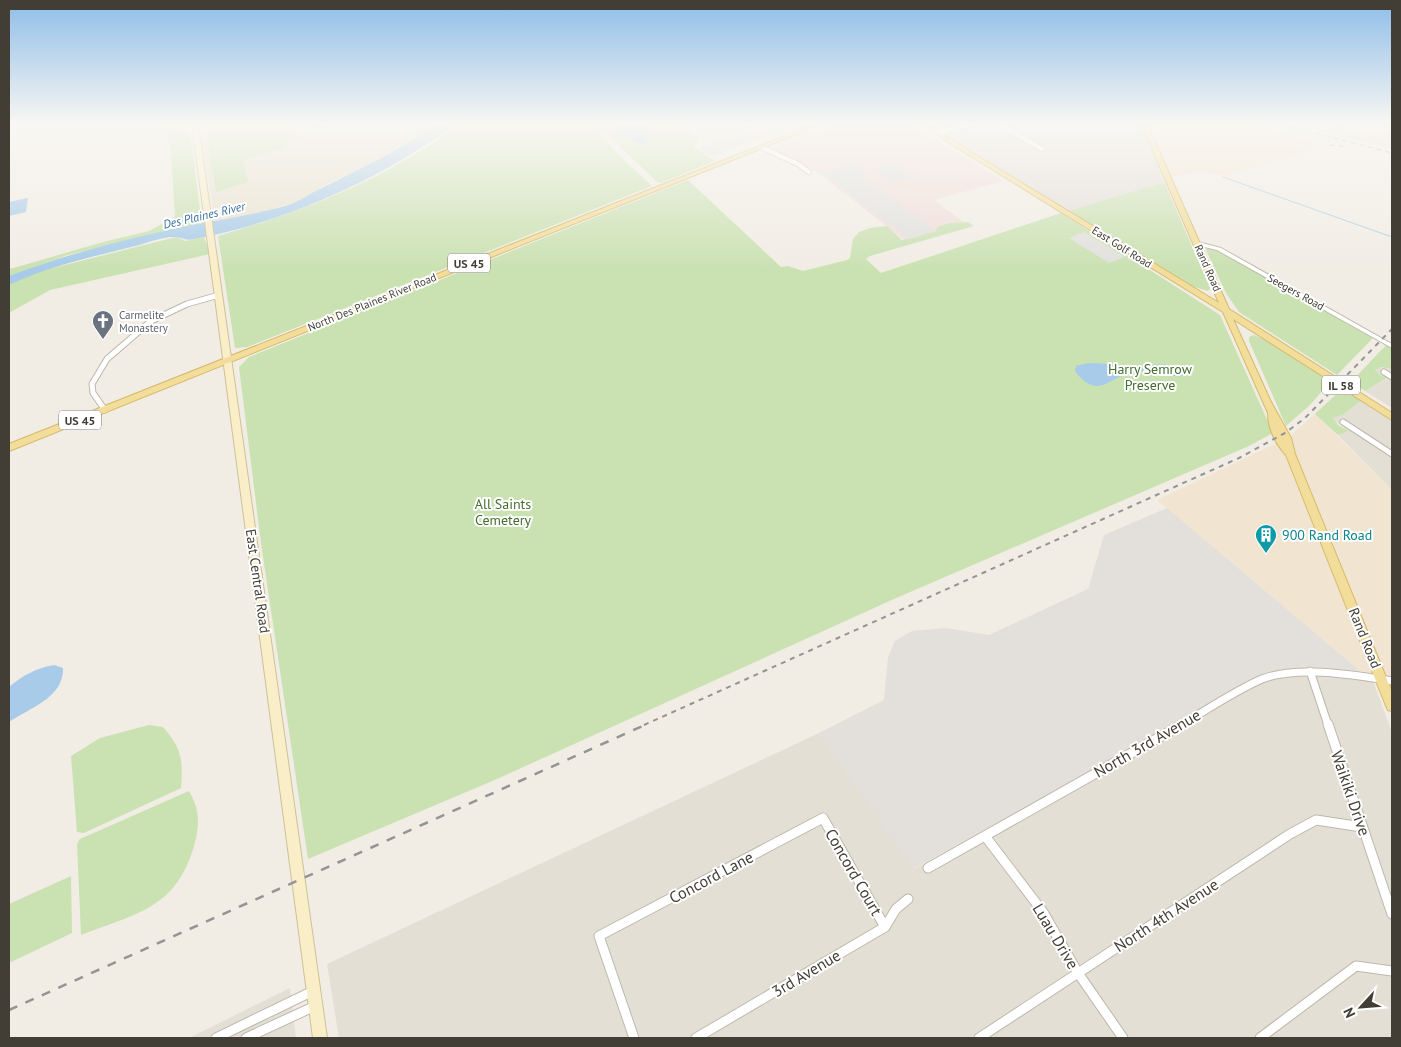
<svg xmlns="http://www.w3.org/2000/svg" width="1401" height="1047" font-family="'PT Sans',sans-serif">
<style>
.residential{fill:#e4dfd4}
.commercial{fill:#f1e5d2}
.industrial{fill:#e3dfda}
.education{fill:#e8e2d0}
.medical{fill:#f0ddd9}
.green{fill:#cae1b2}
.parking{fill:#e2e0dd}
.water{fill:#a7cbe8}
.lines{fill:none;stroke-linecap:round;stroke-linejoin:round}
.stream{stroke:#a7cbe8;stroke-width:1}
.minor-far3-casing{stroke:#beb8ac;stroke-width:6}
.minor-far2-casing{stroke:#beb8ac;stroke-width:7}
.minor-far1-casing{stroke:#beb8ac;stroke-width:9}
.minor-casing{stroke:#beb8ac;stroke-width:11}
.tertiary-casing{stroke:#beb8ac;stroke-width:2}
.secondary-casing{stroke:#ccc199;stroke-width:2}
.primary-casing{stroke:#d6ba6d;stroke-width:2}
.minor-far3{stroke:#fff;stroke-width:4.5}
.minor-far2{stroke:#fff;stroke-width:5}
.minor-far1{stroke:#fff;stroke-width:7}
.minor{stroke:#fff;stroke-width:9}
.tertiary{fill:#fff;fill-rule:evenodd}
.secondary{fill:#f9eec7;fill-rule:evenodd}
.primary{fill:#f3dd9b;fill-rule:evenodd}
.rail-far2{stroke:#949494;stroke-width:1;stroke-dasharray:4.5 4.5;stroke-linecap:butt}
.rail-far1{stroke:#949494;stroke-width:2;stroke-dasharray:5 5;stroke-linecap:butt}
.rail{stroke:#949494;stroke-width:2.5;stroke-dasharray:9 9;stroke-linecap:butt}
.labels{text-anchor:middle;dominant-baseline:central;stroke-width:4;stroke-linejoin:round;paint-order:stroke}
.far-street-label{font-size:11px;fill:#423e35;stroke:#fff}
.far-worship-label{font-size:11px;fill:#5b616d;stroke:#fff;text-anchor:start}
.far-water-label{font-size:12px;font-style:italic;fill:#3a73a3;stroke:#fff}
.shield{fill:#fff;stroke:#7b7872;stroke-width:1}
.shield-label{font-size:12px;font-weight:bold;fill:#423e35}
.park-label{font-size:14px;fill:#456e2f;stroke:#fff}
.culture-label{font-size:14px;fill:#0d838f;stroke:#fff;text-anchor:start}
.street-label{font-size:14px;fill:#423e35;stroke:#fff}
.near-street-label{font-size:16px;fill:#423e35;stroke:#fff}
</style>
<rect width="100%" height="100%" fill="#f1ede5"/>
<g class="residential">
<polygon points="1295,124 1392,124 1392,149 1354,139"/>
<polygon points="1377,367 1392,369 1392,408 1365,391 1387,379 1376,372"/>
<polygon points="1362,400 1392,419 1392,490 1338,435 1349,431 1333,420 1335,416 1344,414"/>
<polygon points="1294,666 1370,673 1392,732 1392,1038 339,1038 327,964 819,733 914,869 1275,668"/>
<polygon points="290,988 296,1038 189,1038"/>
</g>
<g class="commercial">
<polygon points="1145,124 1247,124 1304,139 1318,148 1226,176 1199,172 1170,177"/>
<polygon points="1315,414 1392,490 1392,677 1360,671 1157,500 1273,445 1290,436"/>
</g>
<g class="industrial">
<polygon points="930,124 1140,124 1165,184 1069,211"/>
<polygon points="1167,508 1360,671 1294,666 1275,668 913,869 819,733 884,700 888,657 895,641 912,631 946,628 989,635 1088,589 1104,535"/>
</g>
<polygon class="education" points="199,124 438,124 404,146 320,188 304,199 266,211 215,221"/>
<polygon class="medical" points="832,124 910,124 1003,181 934,200 967,225 907,242 813,169 771,148"/>
<g class="green">
<polygon points="159,124 189,124 200,210 199,224 68,255 9,276 10,269 103,242 149,231 175,217 171,154 167,132"/>
<polygon points="205,124 284,124 302,136 278,150 243,160 248,182 216,192"/>
<path d="M459,124H591L620,156L652,186L247,347L235,348L218,236C306,210 386,180 459,124Z"/>
<polygon points="596,124 678,124 700,139 694,147 715,161 661,183 657,182"/>
<polygon points="688,180 781,267 788,266 803,271 847,260 850,258 853,239 859,232 870,228 887,226 902,240 936,231 937,227 950,223 968,222 974,226 870,256 866,259 881,273 1061,213 1220,315 1273,433 1249,446 894,599 497,779 308,859 261,543 239,367 249,357"/>
<polygon points="1162,183 1165,184 1210,288 1208,291 1194,287 1069,211"/>
<polygon points="176,237 185,241 204,237 210,254 50,290 9,313 9,285 33,273"/>
<polygon points="1209,247 1218,251 1373,338 1337,375 1239,312 1226,293 1206,250"/>
<polygon points="1254,335 1263,339 1331,381 1310,405 1286,426 1249,341 1249,337"/>
<polygon points="1386,345 1392,349 1392,369 1381,367 1375,370 1380,375 1387,378 1365,391 1352,381"/>
<polygon points="1343,388 1362,400 1344,414 1333,418 1338,425 1349,431 1338,435 1315,414"/>
<path d="M149,725L163,727C182,749 183,759 181,788L84,833L77,832L71,756L100,738Z"/>
<path d="M189,791C200,810 200,825 194,846C176,909 135,914 81,935L77,844L80,839Z"/>
<polygon points="71,876 72,933 9,963 9,904"/>
</g>
<g class="parking">
<polygon points="752,124 775,132 711,157 699,149 714,144 711,139 714,138 728,141 738,139 740,133 736,130"/>
<polygon points="855,163 870,175 863,177 936,231 909,239 821,172"/>
<polygon points="896,163 915,176 890,183 874,169"/>
<polygon points="1084,232 1125,257 1109,263 1069,238"/>
</g>
<g class="water">
<path d="M438,124H455C383,179 283,223 194,239C186,241 183,238 176,237C163,236 147,243 135,246C92,257 49,266 9,285V276C62,256 117,241 173,229C211,221 251,216 288,205C301,201 310,193 322,188C362,168 401,149 438,124Z"/>
<path d="M614,124C620,123 644,126 649,128L647,142L643,145L617,134Z"/>
<polygon points="28,198 26,212 9,216 9,202"/>
<path d="M1088,363C1102,363 1116,365 1131,366C1149,367 1173,358 1186,375C1172,380 1149,368 1132,372C1120,374 1106,387 1096,386C1087,385 1080,378 1075,371L1076,366Z"/>
<path d="M54,665L63,668C64,698 29,708 9,722V687C23,675 37,668 54,665Z"/>
</g>
<g class="lines">
<polyline class="stream" points="1223,177 1392,237"/>
<g class="minor-far3-casing">
<g id="minor-far3">
<polyline points="318,124 327,124"/>
<polyline points="998,124 1042,149"/>
<polyline points="1346,124 1348,124"/>
<polyline points="940,132 972,124"/>
<polyline points="761,147 798,164 809,172"/>
</g>
</g>
<g class="minor-far2-casing">
<g id="minor-far2">
<polyline points="1384,372 1392,377"/>
<polyline points="105,410 93,393 92,384 107,359 151,321 187,304 219,295"/>
<polyline points="1343,422 1392,454"/>
</g>
</g>
<g class="minor-far1-casing">
<g id="minor-far1">
<polyline points="1310,671 1328,725"/>
<path d="M1181,725C1205,711 1236,690 1262,679C1298,665 1354,675 1392,681"/>
</g>
</g>
<g class="minor-casing">
<g id="minor">
<polyline points="1328,724 1392,914"/>
<polyline points="985,836 1043,912 1078,973 1123,1038"/>
<polyline points="928,868 1183,724"/>
<polyline points="216,1038 313,991"/>
<polyline points="246,1038 315,1006"/>
<polyline points="634,1038 599,936 823,818 885,927"/>
<polyline points="696,1038 885,927 896,909 908,899"/>
<polyline points="979,1038 1290,834 1316,820 1362,827"/>
<polyline points="1260,1038 1356,966 1392,971"/>
</g>
</g>
<g class="tertiary-casing">
<polygon id="tertiary" points="1198,242 1221,248 1392,344 1392,348 1217,250 1196,245 1195,244"/>
</g>
<g class="secondary-casing">
<polygon id="secondary" points="192,124 198,124 327,1038 313,1038"/>
</g>
<g class="primary-casing">
<g id="primary">
<polygon points="815,124 822,124 9,451 9,444"/>
<path d="M922,124H928L955,142L1219,303L1141,124H1147L1229,309L1392,413V420L1233,319L1271,402L1291,438L1295,454L1392,692V711L1388,710L1386,706L1286,455C1276,444 1268,429 1268,413L1223,312L951,144Z"/>
</g>
</g>
<use href="#minor-far3" class="minor-far3"/>
<use href="#minor-far2" class="minor-far2"/>
<use href="#minor-far1" class="minor-far1"/>
<use href="#minor" class="minor"/>
<use href="#tertiary" class="tertiary"/>
<use href="#secondary" class="secondary"/>
<use href="#primary" class="primary"/>
<g class="rail-far2">
<polyline points="1281,124 1392,153"/>
<polyline points="1330,145 1348,147"/>
</g>
<polyline class="rail-far1" points="644,725 1239,458 1285,433 1305,418 1392,329"/>
<polyline class="rail" points="9,1010 647,724"/>
</g>
<linearGradient id="sky" x2="0" y2="1"><stop stop-color="#8ebde8"/><stop offset="0.46" stop-color="#f9f7f3"/><stop offset="1" stop-color="#f9f7f3" stop-opacity="0"/></linearGradient>
<rect width="1401" height="270" fill="url(#sky)"/>
<defs>
<g id="church-pin" transform="scale(1.125)"><path d="M0 17L-7.5 6A9.5 9.5 0 1 1 7.5 6Z" fill="#6b7280" stroke="#fff"/><path d="M-1.2-6h2.4v3.5h3.3v2.4h-3.3V6h-2.4V-.1h-3.3v-2.4h3.3Z" fill="#fff"/></g>
<g id="building-pin" transform="scale(1.125)"><path d="M0 17L-7.5 6A9.5 9.5 0 1 1 7.5 6Z" fill="#0f9aa8" stroke="#fff"/><path d="M-4-6H4V6H1V3H-1V6H-4ZM-2.5-4.3h1.7v1.8h-1.7ZM.8-4.3h1.7v1.8H.8ZM-2.5-1h1.7V.8h-1.7ZM.8-1h1.7V.8H.8Z" fill="#fff"/></g>
</defs>
<g fill-rule="evenodd">
<use href="#church-pin" x="103" y="321"/>
<use href="#building-pin" x="1266" y="535"/>
</g>
<g class="labels">
<g class="far-street-label">
<text transform="translate(1122 247) rotate(32)">East Golf Road</text>
<text transform="translate(1208 268) rotate(66)">Rand Road</text>
<text transform="translate(1296 292) rotate(29)">Seegers Road</text>
<text transform="translate(372 302) rotate(-22)">North Des Plaines River Road</text>
</g>
<g class="far-worship-label">
<text x="119" y="315">Carmelite<tspan x="119" dy="13">Monastery</tspan></text>
</g>
<g class="far-water-label">
<text transform="translate(204 215) rotate(-13)">Des Plaines River</text>
</g>
<g class="shield">
<rect x="448" y="253.5" width="42" height="19" rx="4"/>
<rect x="1322" y="375.5" width="38" height="19" rx="4"/>
<rect x="59" y="410.5" width="42" height="19" rx="4"/>
</g>
<g class="shield-label">
<text x="469" y="263">US 45</text>
<text x="1341" y="385">IL 58</text>
<text x="80" y="420">US 45</text>
</g>
<g class="park-label">
<text x="1150" y="369">Harry Semrow<tspan x="1150" dy="16">Preserve</tspan></text>
<text x="503" y="504">All Saints<tspan x="503" dy="16">Cemetery</tspan></text>
</g>
<g class="culture-label">
<text x="1282" y="535">900 Rand Road</text>
</g>
<g class="street-label">
<text transform="translate(258 581) rotate(82)">East Central Road</text>
<text transform="translate(1365 638) rotate(68)">Rand Road</text>
</g>
<g class="near-street-label">
<text transform="translate(1147 743) rotate(-30)">North 3rd Avenue</text>
<text transform="translate(1351 793) rotate(71)">Waikiki Drive</text>
<text transform="translate(854 872) rotate(60)">Concord Court</text>
<text transform="translate(711 877) rotate(-28)">Concord Lane</text>
<text transform="translate(1166 915) rotate(-33)">North 4th Avenue</text>
<text transform="translate(1056 936) rotate(59)">Luau Drive</text>
<text transform="translate(806 973) rotate(-31)">3rd Avenue</text>
</g>
</g>
<rect width="1401" height="1047" fill="none" stroke="#423e35" stroke-width="20"/>
<g transform="translate(1361 1007) rotate(244)" stroke="#ffffff" stroke-width="4" paint-order="stroke">
<path d="M0-4L9 19L0 12L-9 19Z" fill="#423e35"/>
<text y="-8" font-size="14" font-weight="bold" text-anchor="middle" fill="#423e35">N</text>
</g>
</svg>
